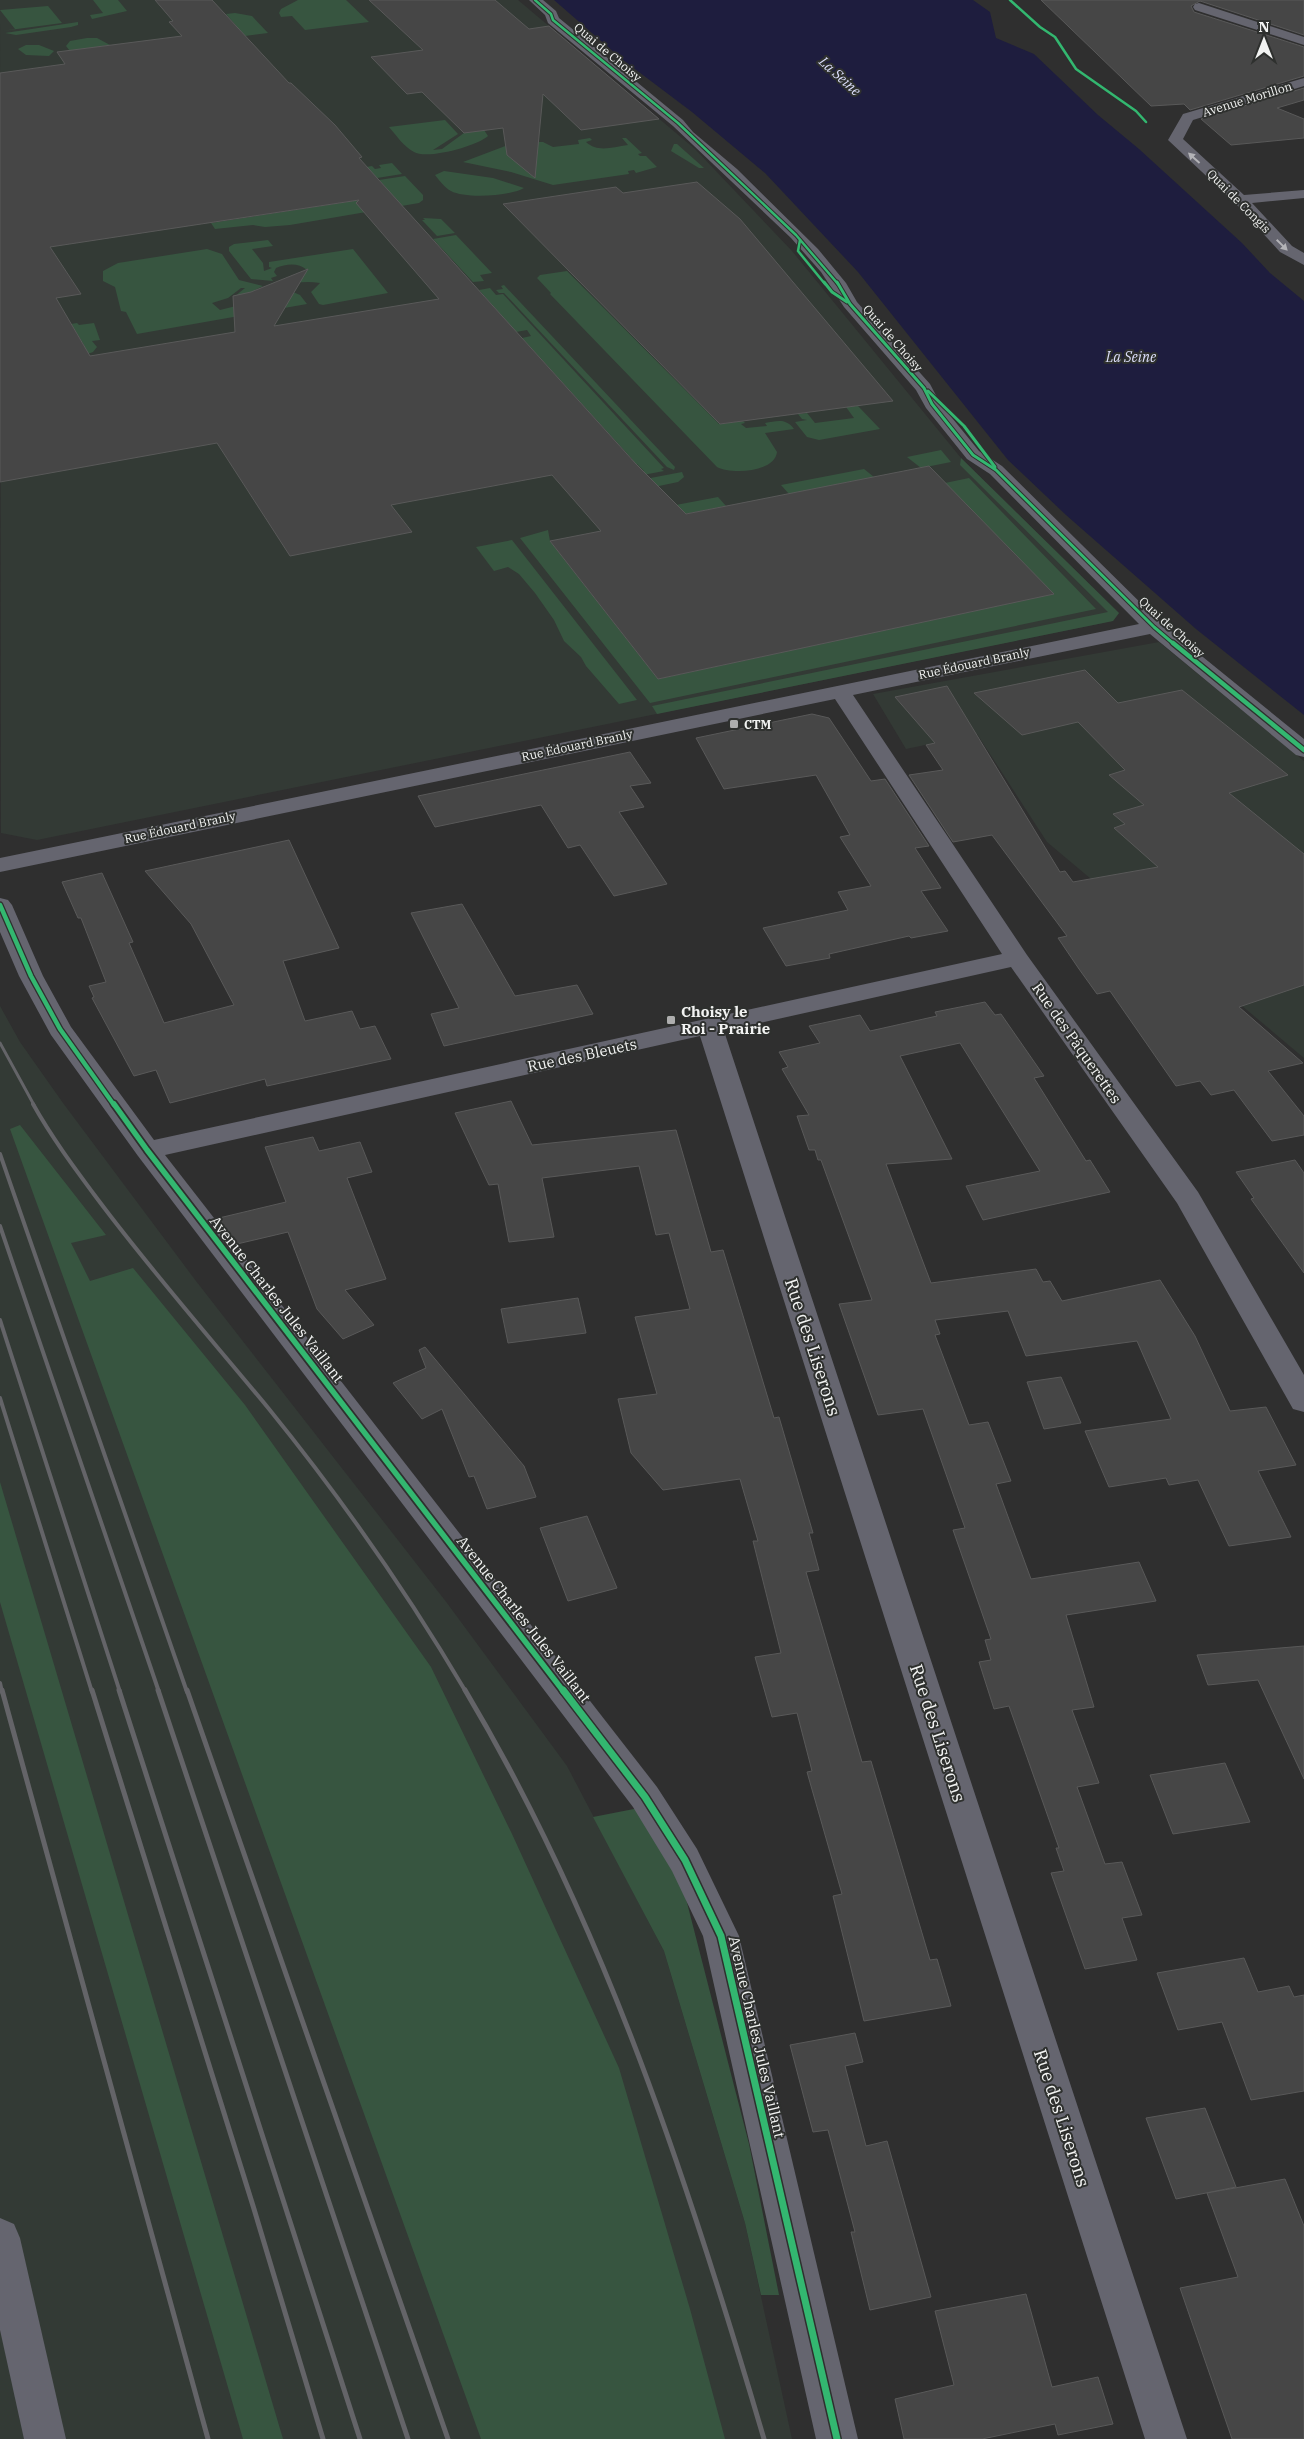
<svg xmlns="http://www.w3.org/2000/svg" width="1304" height="2439" font-family="'IBM Plex Serif',serif">
<style>
.built{fill:#333a35}
.green{fill:#375540;fill-rule:evenodd}
.water{fill:#1e1d3e}
.building{fill:#464646;stroke:#595959;fill-rule:evenodd}
.lines{fill:none;stroke-linecap:round;stroke-linejoin:round}
.minor{fill:#65656f;fill-rule:evenodd}
.rail-far2{stroke:#646468;stroke-width:3}
.rail-far1{stroke:#646468;stroke-width:4}
.rail{stroke:#646468;stroke-width:5}
.cycleway-far4-casing{stroke:#2e302e;stroke-width:4.5}
.cycleway-far3-casing{stroke:#2e302e;stroke-width:5}
.cycleway-far2-casing{stroke:#2e302e;stroke-width:7}
.cycleway-far1-casing{stroke:#2e302e;stroke-width:9}
.cycleway-casing{stroke:#2e302e;stroke-width:10}
.cycleway-far4{stroke:#33b770;stroke-width:2.5}
.cycleway-far3{stroke:#33b770;stroke-width:3}
.cycleway-far2{stroke:#33b770;stroke-width:4.5}
.cycleway-far1{stroke:#33b770;stroke-width:5.5}
.cycleway{stroke:#33b770;stroke-width:7}
.oneway{fill:#b3b3b7}
.poi-dot{fill:#aeaeae;stroke:#2e302e;stroke-width:2}
.labels{text-anchor:middle;dominant-baseline:central;stroke-width:4;stroke-linejoin:round;paint-order:stroke}
.far-street-label{font-size:12px;fill:#f2f3f2;stroke:#2e302e}
.far-poi-label{font-size:12px;font-weight:bold;fill:#f2f3f2;stroke:#2e302e;text-anchor:start}
.far-water-label{font-size:14px;font-style:italic;fill:#dcdefb;stroke:#2e302e}
.poi-label{font-size:15px;font-weight:bold;fill:#f2f3f2;stroke:#2e302e;text-anchor:start}
.street-label{font-size:15px;fill:#f2f3f2;stroke:#2e302e}
.near-street-label{font-size:18px;fill:#f2f3f2;stroke:#2e302e}
</style>
<rect width="100%" height="100%" fill="#2f2f2f"/>
<g class="built">
<polygon points="0,0 518,0 695,149 792,251 961,458 1119,613 1113,621 37,840 1,833"/>
<polygon points="1159,642 1304,761 1304,1058 1047,842 977,734 906,749 873,694"/>
<polygon points="0,1006 20,1042 63,1103 196,1281 447,1603 567,1766 664,1951 745,2223 792,2439 0,2439"/>
</g>
<g class="green">
<polygon points="93,0 118,0 127,11 92,19 90,15 103,13"/>
<polygon points="298,0 346,0 369,22 305,30 292,16 281,17 279,13 281,9"/>
<polygon points="48,6 62,23 2,31 15,29 0,10"/>
<polygon points="235,13 252,16 268,33 245,36 226,14"/>
<polygon points="78,22 78,25 71,27 16,35 5,33"/>
<polygon points="87,38 97,38 110,45 70,51 66,46 70,41"/>
<polygon points="26,45 39,45 54,51 49,56 26,55 18,49"/>
<path d="M445,120L458,134L433,150L442,149L464,133L484,130L488,136C477,146 427,160 414,152C404,147 396,135 389,127Z"/>
<path d="M590,138L592,140L586,142C598,153 612,147 628,145L622,138H626L642,153L638,154L640,156H646L657,167L636,173L634,170L628,171L629,174L553,185L511,172L463,162L516,142H543L553,147L579,144L578,140Z"/>
<polygon points="674,144 677,144 704,168 699,168 671,151"/>
<polygon points="392,163 402,174 377,178 366,167 372,166 375,169 381,168 379,165"/>
<path d="M444,171L493,178L524,188C511,196 465,199 451,191C445,188 439,180 435,175Z"/>
<polygon points="405,176 423,195 423,200 419,203 290,225 265,227 253,225 215,229 211,223 392,195 379,180"/>
<polygon points="423,218 441,219 455,233 437,236 422,220 425,220"/>
<polygon points="456,235 492,273 480,275 484,281 473,282 433,239"/>
<path d="M268,240L273,246L252,249L263,263L264,271L272,268L269,267V262L353,249L388,293L323,305L319,304L311,292L320,283C303,280 289,285 272,283L283,282L307,270C298,262 286,264 276,268L274,272L277,276L271,278L273,281L251,279L229,251V247L234,244Z"/>
<polygon points="207,249 222,254 239,280 263,286 255,290 253,293 234,297 245,288 241,288 228,298 212,303 220,310 293,292 300,295 307,304 137,334 126,312 121,311 115,287 103,281 103,271 118,263"/>
<path d="M567,271L719,424L743,421L745,423L741,424L746,428L767,426L765,423C777,421 786,418 794,429L765,433L777,452C775,472 732,475 717,467L550,294L551,293L537,278L540,275Z"/>
<polygon points="504,285 675,467 674,470 667,467 504,293 499,293 496,290 503,289 501,286"/>
<path d="M490,288L496,295L503,294L664,468L661,469L664,471L595,484L583,469L632,459L522,338L531,336L527,330L516,332L479,290ZM637,464L644,471L613,478L606,470Z"/>
<polygon points="77,323 79,325 94,323 100,340 92,341 97,347 93,352 85,355 84,345 71,324"/>
<polygon points="858,406 880,429 819,440 807,437 795,422 807,420 802,419 798,414 807,413 815,423 854,418 846,407"/>
<polygon points="941,450 951,462 921,468 907,457"/>
<polygon points="961,458 1119,613 1113,621 657,714 652,706 1108,612 960,465"/>
<polygon points="864,469 874,477 789,494 781,485"/>
<polygon points="682,472 684,477 678,482 621,494 614,485"/>
<polygon points="969,478 1096,609 650,703 520,538 548,530 550,541 658,679 1053,594 945,483"/>
<polygon points="718,497 726,506 606,530 660,508"/>
<polygon points="512,540 637,700 619,704 586,666 581,657 564,641 554,620 535,593 519,574 508,567 494,571 476,547"/>
<polygon points="20,1125 106,1235 71,1243 90,1281 133,1268 245,1405 431,1667 512,1834 619,2068 690,2309 725,2439 481,2439 10,1129"/>
<polygon points="0,1482 283,2439 243,2439 0,1602"/>
<polygon points="639,1808 684,1891 749,2144 779,2295 761,2295 745,2223 664,1951 593,1817"/>
</g>
<polygon class="water" points="554,0 973,0 990,12 996,38 1034,54 1098,115 1139,149 1242,243 1270,273 1304,301 1304,715 1196,629 1066,515 1008,460 858,272 765,173 692,112 623,60"/>
<g class="building">
<path d="M155,0H212L289,83H291L335,125L362,157L359,158L636,464L686,514L929,466L1054,594L658,679L550,541L601,531L552,475L391,505L412,532L290,556L217,443L0,482V73L65,64L57,52L182,36L169,22L173,21ZM359,200L356,203L439,299L274,326L308,269L251,292L233,296L235,332L90,356L56,298L81,294L50,247Z"/>
<polygon points="369,0 495,0 529,29 549,26 659,119 581,130 543,94 535,178 507,155 503,128 464,133 422,92 407,94 371,57 423,50"/>
<polygon points="1041,0 1304,0 1304,35 1200,1 1191,6 1194,12 1304,47 1304,76 1190,110 1184,104 1151,106"/>
<polygon points="1304,88 1304,100 1277,108 1304,119 1304,138 1231,145 1201,119"/>
<polygon points="697,182 740,219 893,401 720,424 503,204 616,187 623,193"/>
<polygon points="1085,670 1118,703 1182,690 1288,775 1229,793 1304,854 1304,985 1239,1007 1303,1063 1268,1071 1304,1116 1304,1135 1272,1141 1234,1090 1211,1095 1200,1081 1176,1086 1110,991 1097,994 1079,969 1058,938 1067,936 992,835 953,842 909,775 943,770 926,745 935,743 895,697 947,686 1060,872 1065,871 1073,882 1158,867 1114,828 1125,824 1113,814 1144,805 1109,775 1125,770 1078,722 1022,735 974,693"/>
<polygon points="812,714 829,718 871,781 885,779 929,846 915,848 941,888 921,891 948,931 911,938 909,936 829,954 830,958 786,966 763,928 848,910 838,892 871,886 840,837 850,835 816,775 724,789 696,738"/>
<polygon points="630,752 651,783 630,786 644,807 619,812 667,884 614,896 580,845 568,848 541,805 435,827 418,796"/>
<polygon points="289,840 339,948 283,961 305,1021 352,1011 360,1029 375,1026 391,1059 267,1086 265,1079 170,1103 156,1070 134,1076 92,998 94,997 89,986 106,982 81,918 78,918 62,882 102,873 133,942 129,943 164,1023 234,1005 191,924 145,871"/>
<polygon points="462,904 515,996 577,985 593,1014 444,1046 431,1014 459,1008 411,913"/>
<polygon points="985,1002 995,1015 1001,1014 1044,1076 1034,1078 1086,1161 1090,1160 1110,1192 983,1220 966,1186 1040,1171 960,1043 900,1056 952,1159 886,1164 931,1283 1036,1269 1043,1282 1050,1281 1062,1301 1160,1280 1195,1336 1230,1411 1266,1407 1296,1465 1258,1471 1291,1537 1229,1546 1198,1480 1169,1485 1166,1478 1109,1487 1085,1431 1171,1419 1137,1341 1026,1356 1008,1311 935,1320 940,1334 935,1335 969,1425 988,1422 1011,1481 996,1484 1031,1579 1139,1562 1156,1601 1066,1615 1094,1707 1072,1710 1099,1783 1077,1787 1105,1864 1122,1862 1142,1915 1122,1918 1137,1960 1085,1969 1051,1873 1064,1871 1056,1848 1059,1848 1009,1706 994,1709 979,1662 991,1660 985,1640 991,1639 953,1530 965,1528 923,1409 878,1415 839,1304 872,1300 821,1160 818,1160 815,1150 809,1150 797,1116 809,1115 782,1069 788,1067 779,1052 820,1043 809,1026 860,1015 870,1031 937,1016 935,1012"/>
<polygon points="511,1101 532,1145 676,1130 711,1252 723,1250 774,1418 779,1417 813,1533 809,1533 819,1570 806,1572 862,1762 871,1761 930,1960 937,1959 951,2006 864,2021 833,1896 842,1894 807,1772 812,1771 797,1713 772,1717 755,1657 781,1653 753,1541 758,1541 740,1479 663,1490 631,1453 618,1399 657,1394 635,1317 690,1309 669,1233 656,1235 639,1166 542,1178 554,1237 509,1242 498,1184 489,1185 455,1113"/>
<polygon points="313,1137 319,1151 360,1142 372,1172 347,1178 386,1279 345,1290 374,1325 343,1339 317,1309 288,1232 237,1244 219,1218 286,1202 265,1147"/>
<polygon points="1295,1160 1304,1173 1304,1273 1251,1199 1254,1198 1236,1172"/>
<polygon points="578,1298 586,1333 508,1343 501,1309"/>
<polygon points="425,1347 524,1466 536,1497 487,1509 474,1476 469,1477 442,1409 422,1419 393,1383 426,1368 419,1350"/>
<polygon points="1061,1377 1081,1423 1044,1429 1027,1382"/>
<polygon points="587,1516 617,1588 568,1601 540,1528"/>
<polygon points="1304,1646 1304,1779 1258,1680 1208,1685 1197,1655"/>
<polygon points="1225,1763 1250,1822 1173,1834 1150,1775"/>
<polygon points="1244,1958 1258,1992 1289,1986 1294,1997 1304,1995 1304,2091 1251,2100 1222,2022 1178,2030 1157,1973"/>
<polygon points="855,2033 863,2062 845,2066 866,2146 887,2141 931,2297 870,2310 851,2232 855,2232 828,2130 813,2132 790,2045"/>
<polygon points="1205,2108 1236,2187 1176,2199 1146,2118"/>
<polygon points="1285,2179 1304,2226 1304,2439 1232,2439 1180,2288 1238,2277 1207,2193"/>
<polygon points="1026,2294 1052,2387 1098,2377 1113,2424 1058,2435 1055,2424 982,2439 904,2439 895,2399 954,2385 935,2311"/>
</g>
<g class="lines">
<g class="minor">
<polygon points="529,0 543,0 556,11 559,18 683,120 693,132 737,169 818,249 846,283 857,302 930,384 940,403 979,451 1002,466 1161,623 1304,739 1304,757 1296,755 1150,634 853,695 1027,955 1198,1192 1304,1375 1304,1412 1293,1409 1177,1203 1011,967 724,1031 1187,2439 1145,2439 700,1036 165,1155 657,1787 697,1849 739,1936 858,2439 816,2439 703,1936 672,1871 633,1807 138,1156 51,1035 19,976 0,932 0,898 8,900 12,905 43,976 71,1027 154,1140 1002,954 835,699 0,872 0,858 1139,624 990,474 967,459 926,408 916,390 844,307 821,272 791,238 673,126 548,23 545,15"/>
<polygon points="1199,3 1304,37 1304,45 1195,10 1193,7 1195,4"/>
<polygon points="1304,78 1304,86 1193,120 1183,139 1244,195 1304,190 1304,198 1252,203 1292,246 1304,253 1304,265 1280,252 1235,203 1168,140 1183,114"/>
<polygon points="0,2218 14,2224 20,2238 66,2439 24,2439 0,2330"/>
</g>
<polyline class="rail-far2" points="0,1043 34,1105"/>
<g class="rail-far1">
<path d="M33,1104C52,1138 76,1170 99,1201C153,1273 212,1340 269,1409C342,1499 407,1592 466,1692"/>
<polyline points="0,1154 187,1692"/>
<polyline points="0,1226 159,1692"/>
<polyline points="0,1320 120,1692"/>
<polyline points="0,1398 92,1692"/>
<polyline points="0,1683 2,1692"/>
</g>
<g class="rail">
<polyline points="2,1690 208,2439"/>
<polyline points="92,1690 254,2209 323,2439"/>
<polyline points="119,1690 360,2439"/>
<polyline points="158,1690 408,2439"/>
<polyline points="187,1690 448,2439"/>
<path d="M465,1690C604,1923 688,2181 764,2439"/>
</g>
<g class="cycleway-far4-casing">
<g id="cycleway-far4">
<polyline points="535,0 551,14 553,20 678,123 796,235 838,284"/>
<polyline points="1010,0 1040,27 1055,37 1076,69 1136,111 1146,122"/>
<polyline points="800,240 798,251 825,284"/>
</g>
</g>
<g class="cycleway-far3-casing">
<g id="cycleway-far3">
<polyline points="824,282 832,292 847,302"/>
<polyline points="837,282 850,304 924,388 932,404 973,455 996,470 1154,627 1175,645"/>
<polyline points="928,391 964,426 995,467"/>
</g>
</g>
<g class="cycleway-far2-casing">
<g id="cycleway-far2">
<polyline points="1173,643 1304,750"/>
<polyline points="0,905 31,976 60,1029 114,1105"/>
</g>
</g>
<g class="cycleway-far1-casing">
<polyline id="cycleway-far1" points="114,1104 147,1150 564,1692"/>
</g>
<g class="cycleway-casing">
<polyline id="cycleway" points="563,1690 645,1797 685,1860 721,1936 837,2439"/>
</g>
<use href="#cycleway-far4" class="cycleway-far4"/>
<use href="#cycleway-far3" class="cycleway-far3"/>
<use href="#cycleway-far2" class="cycleway-far2"/>
<use href="#cycleway-far1" class="cycleway-far1"/>
<use href="#cycleway" class="cycleway"/>
</g>
<defs><path id="oneway-solid" d="M-6-.8H1V-3.2L6.5 0L1 3.2V.8H-6Z" transform="scale(1.25)"/></defs>
<g class="oneway">
<use href="#oneway-solid" transform="translate(1194 158) rotate(-138)"/>
<use href="#oneway-solid" transform="translate(1282 245) rotate(45)"/>
</g>
<g class="poi-dot">
<rect x="729" y="719" width="10" height="10" rx="2.5"/>
<rect x="666" y="1015" width="10" height="10" rx="2.5"/>
</g>
<g class="labels">
<g class="far-street-label">
<text transform="translate(608 52) rotate(40)">Quai de Choisy</text>
<text transform="translate(1247 99) rotate(-17)">Avenue Morillon</text>
<text transform="translate(1239 201) rotate(45)">Quai de Congis</text>
<text transform="translate(893 338) rotate(49)">Quai de Choisy</text>
<text transform="translate(1172 627) rotate(42)">Quai de Choisy</text>
<text transform="translate(974 663) rotate(-12)">Rue Édouard Branly</text>
<text transform="translate(577 745) rotate(-12)">Rue Édouard Branly</text>
<text transform="translate(180 827) rotate(-12)">Rue Édouard Branly</text>
</g>
<g class="far-poi-label">
<text x="744" y="724">CTM</text>
</g>
<g class="far-water-label">
<text transform="translate(840 76) rotate(42)">La Seine</text>
<text x="1131" y="357">La Seine</text>
</g>
<g class="poi-label">
<text x="681" y="1011">Choisy le<tspan x="681" dy="17">Roi - Prairie</tspan></text>
</g>
<g class="street-label">
<text transform="translate(1077 1043) rotate(55)">Rue des Pâquerettes</text>
<text transform="translate(582 1055) rotate(-12)">Rue des Bleuets</text>
<text transform="translate(277 1299) rotate(52)">Avenue Charles Jules Vaillant</text>
<text transform="translate(524 1619) rotate(52)">Avenue Charles Jules Vaillant</text>
<text transform="translate(757 2037) rotate(77)">Avenue Charles Jules Vaillant</text>
</g>
<g class="near-street-label">
<text transform="translate(813 1347) rotate(72)">Rue des Liserons</text>
<text transform="translate(938 1733) rotate(72)">Rue des Liserons</text>
<text transform="translate(1062 2118) rotate(72)">Rue des Liserons</text>
</g>
</g>
<g transform="translate(1264 40)" stroke="#2e302e" stroke-width="4" paint-order="stroke">
<path d="M0-4L9 19L0 12L-9 19Z" fill="#f2f3f2"/>
<text y="-8" font-size="14" font-weight="bold" text-anchor="middle" fill="#f2f3f2">N</text>
</g>
</svg>
